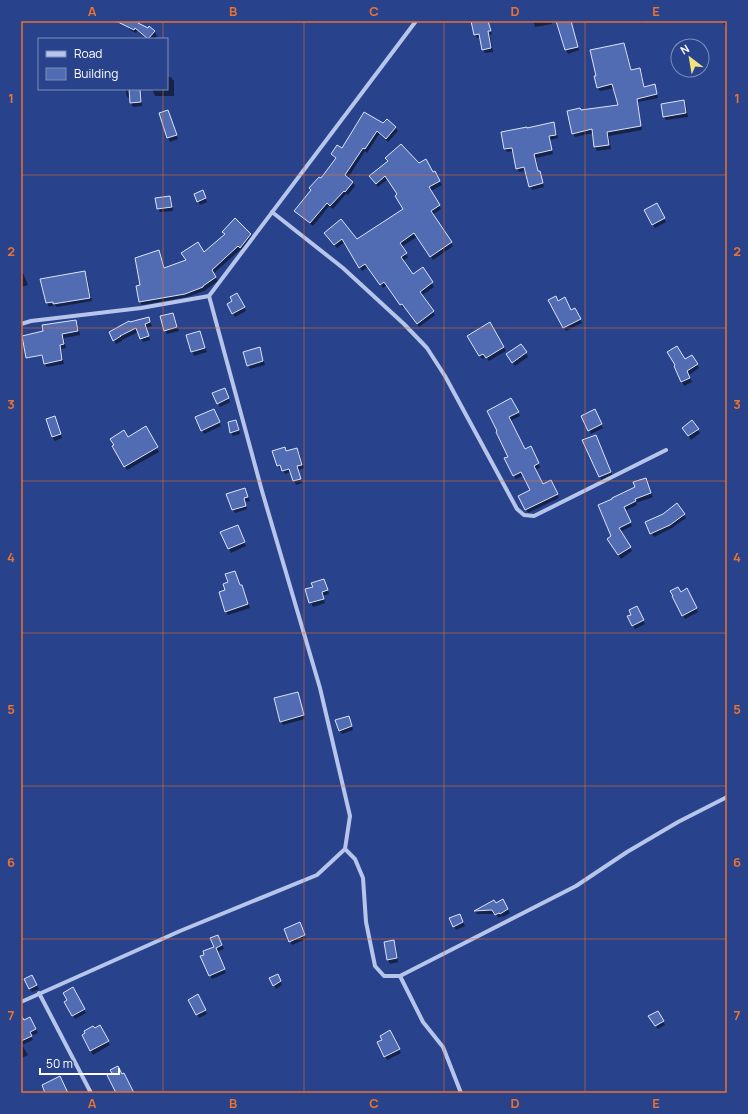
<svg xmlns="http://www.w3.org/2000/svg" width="748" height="1114" font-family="Manrope,sans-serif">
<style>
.shadow{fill:#0007}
.building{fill:#516cb2;stroke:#dbe3f8}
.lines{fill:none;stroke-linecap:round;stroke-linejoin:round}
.minor{stroke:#b7c5ea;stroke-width:4}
.grid{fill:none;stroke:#eb7230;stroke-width:1;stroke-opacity:0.55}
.neatline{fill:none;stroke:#eb7230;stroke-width:1.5}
.grid-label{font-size:13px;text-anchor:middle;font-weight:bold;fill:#eb7230}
</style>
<rect width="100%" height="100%" fill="#28438c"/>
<g class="shadow">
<polygon points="128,21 133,21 148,29 149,28 155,32 157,36 154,39 147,39 137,31 136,33 130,30 127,26"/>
<polygon points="472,21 488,21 492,34 490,35 493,52 485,53 483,49 481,37 477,38 475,35"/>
<polygon points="533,21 551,21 552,24 535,27"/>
<polygon points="639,21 653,21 640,23"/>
<polygon points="723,21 727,21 727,30"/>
<polygon points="571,24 573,28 579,50 568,54 566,50 559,28"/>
<polygon points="624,44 626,48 632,71 640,69 642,73 645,88 654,85 656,89 658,98 638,102 642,130 609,136 611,149 597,151 595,147 593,133 575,137 573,133 581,111 619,105 615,88 600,91 598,88"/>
<polygon points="167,77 171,77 174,81 174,96 155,96 152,89 167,89"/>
<polygon points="126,89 141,89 142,106 133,107 131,103 130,98 128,98 126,94"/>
<polygon points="684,101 686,105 688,117 666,120 664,117"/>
<polygon points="168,111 178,139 170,142 168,138"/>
<polygon points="387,120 396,128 398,131 388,142 379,134 367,153 365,151 348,178 353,182 355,186 348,195 346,194 333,209 329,206 313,226 298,214 296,211 336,160 332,154 342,149 383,124"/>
<polygon points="553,123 555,127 558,138 550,140 553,154 536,158 539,172 541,176 544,187 532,190 530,186 526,171 519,172 517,168 514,151 507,152 505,149 528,129"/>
<polygon points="387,159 418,165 433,173 434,173 442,185 431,191 441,209 432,215 453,246 433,260 417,237 401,247 408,257 403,261 413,275 423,269 434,287 421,296 435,315 419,327 405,307 403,308 387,285 383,288 368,267 362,271 345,242 337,248 325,234 357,241 405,209 398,195 388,179 378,187 370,177 388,162"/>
<polygon points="195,195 204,195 207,202 200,205"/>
<polygon points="170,197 172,201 173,211 160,212 158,209"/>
<polygon points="657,205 666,222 655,228 645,211"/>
<polygon points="224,232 251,234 253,238 243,251 241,249 213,274 218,281 204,291 187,297 142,305 140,302 141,286 158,251 161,255 164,269 204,254 225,235"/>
<polygon points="85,272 87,276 92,301 57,307 55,305 49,307 47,303 45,292"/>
<polygon points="23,273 28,285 21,287 21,274"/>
<polygon points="237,294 246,311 235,317 228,304 233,301"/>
<polygon points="549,300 558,302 571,311 575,309 582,323 566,331"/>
<polygon points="173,314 175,318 179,331 167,334 165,330"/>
<polygon points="148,318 152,326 147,328 150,340 143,342 138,332 122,340 122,341 116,344 110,332 130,324"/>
<polygon points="76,321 78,325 80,335 64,338 66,348 61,349 64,364 47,367 44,363 44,359 43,359 41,355 44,332"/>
<polygon points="490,324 506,351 489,361 486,357 482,359 468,336"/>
<polygon points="199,332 207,352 194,356 187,336"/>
<polygon points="521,345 528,357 515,366 507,354"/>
<polygon points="259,349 261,352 265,365 250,369 248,365"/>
<polygon points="692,356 699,368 689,375 692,382 684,386 675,367"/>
<polygon points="226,393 230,402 220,407 218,403"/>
<polygon points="511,399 520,416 510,421 525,450 532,451 540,467 536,470 543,485 552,485 559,498 528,513 520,496 532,491 524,475 516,479 514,475 510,457 497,432"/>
<polygon points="21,414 23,420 21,421"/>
<polygon points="216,414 221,426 204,434 202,430"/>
<polygon points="597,414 603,428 591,434 589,430"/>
<polygon points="57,421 62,438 55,441 52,437"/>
<polygon points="236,421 238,424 240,434 233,436 231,432"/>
<polygon points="145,428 159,452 127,470 114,446"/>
<polygon points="698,430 700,433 691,440 686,432"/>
<polygon points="597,440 613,476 602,481 583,441"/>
<polygon points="285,448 287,452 297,449 299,452 304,468 299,470 302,483 296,485 291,472 285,474 282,468 280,469 278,465"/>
<polygon points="647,483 653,497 636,503 637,505 625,511 632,526 620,532 632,551 621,559 610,543 613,537 614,500"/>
<polygon points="245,489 250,501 245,502 247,509 235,513 232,507"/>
<polygon points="684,515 686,518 672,528 654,537 646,523"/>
<polygon points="239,530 246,546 231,553 222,533"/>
<polygon points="235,572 241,586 242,586 244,590 250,608 228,615 226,611 226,591 229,583"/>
<polygon points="324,580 329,594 323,596 325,603 313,607 306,590 314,588"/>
<polygon points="686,590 698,612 685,619 673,597"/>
<polygon points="639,611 645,624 635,629 628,617"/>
<polygon points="297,693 299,697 305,719 283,725 281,721"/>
<polygon points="350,721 353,730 342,734 339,730"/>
<polygon points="502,900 510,913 503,917 502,916 498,918 496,914 477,914 475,911 494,901 496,904"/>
<polygon points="461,919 465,926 456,930 454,926"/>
<polygon points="301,927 306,939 292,945 290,941"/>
<polygon points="220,940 224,949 217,952 226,973 212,979 202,957 215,947"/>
<polygon points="393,941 396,945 398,962 390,964 388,960 385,943"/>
<polygon points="277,975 282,985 276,989 271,979"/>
<polygon points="32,976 39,989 32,992 25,980"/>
<polygon points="73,988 86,1013 75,1019 65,1002 68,1000"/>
<polygon points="197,996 207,1014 199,1018 189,1000"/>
<polygon points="21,1017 24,1021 30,1018 38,1033 31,1036 33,1040 22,1045 28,1055 22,1058 21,1056"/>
<polygon points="663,1022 665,1025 658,1029 656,1027"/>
<polygon points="100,1026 110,1045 93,1055 83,1036"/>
<polygon points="390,1032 401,1053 387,1060 378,1043 383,1040"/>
</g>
<g class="building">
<polygon points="116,21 139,21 138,23 148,28 149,26 155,31 148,39 135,28 134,30"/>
<polygon points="471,21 488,21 491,31 488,31 491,48 482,50 479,34 474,35"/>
<polygon points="556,21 571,21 578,47 565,50"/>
<polygon points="624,43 631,70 640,68 644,87 655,84 657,94 637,99 641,126 607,132 609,145 594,147 592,129 572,134 567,111 580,108 581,110 618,105 612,84 597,88 594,76 596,76 590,50"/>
<polygon points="129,89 140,89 141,102 130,103"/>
<polygon points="684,100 686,113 663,117 661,104"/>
<polygon points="168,110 177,135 167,138 159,113"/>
<polygon points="364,112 383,123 387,119 396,127 386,139 377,131 365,149 363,148 345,175 353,182 345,192 344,191 330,206 327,203 310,223 294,211 311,190 309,188 319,177 321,178 336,158 331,154 337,145 342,148"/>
<polygon points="554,122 556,135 549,136 552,150 534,154 538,171 540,171 543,183 529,187 524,167 516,169 512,148 504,149 501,132 527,127 527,128"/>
<polygon points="401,144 419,163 426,159 433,172 435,171 440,181 429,187 440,205 431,211 452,242 430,257 414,233 400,243 407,253 401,257 413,274 423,267 433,282 420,292 434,311 417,324 402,304 400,305 384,282 380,285 365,264 359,268 342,239 334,245 324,233 341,219 357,239 403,209 395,196 397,194 385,176 376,184 369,176 388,161 385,158"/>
<polygon points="203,190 206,198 197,202 194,194"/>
<polygon points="170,196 172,207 157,209 155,198"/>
<polygon points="657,203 665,218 652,225 644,210"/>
<polygon points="235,218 251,234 240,248 238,246 212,270 216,277 203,286 203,287 185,294 139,302 136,286 140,285 135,258 159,250 164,268 186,260 181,253 198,242 204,252 225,234 222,232"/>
<polygon points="85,271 90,298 53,304 53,302 46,303 40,279"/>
<polygon points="237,293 245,307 232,314 227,304 232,301 230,297"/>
<polygon points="556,296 558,301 565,297 571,310 575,308 581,319 563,328 548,300"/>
<polygon points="173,313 177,327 164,331 160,316"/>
<polygon points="149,317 150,322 145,324 149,336 140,339 136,328 120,336 121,336 113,341 109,332 129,321 130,322"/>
<polygon points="76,320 78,331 62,334 64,344 60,345 62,360 44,364 42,355 26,358 22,336 43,331 42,325"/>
<polygon points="490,322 504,347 486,358 483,354 479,356 467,336"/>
<polygon points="200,331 205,348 191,352 186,335"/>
<polygon points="521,344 527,352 512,363 506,354"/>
<polygon points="677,346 685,359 692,355 698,364 687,371 690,378 681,382 674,366 675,365 667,352"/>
<polygon points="260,347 263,361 247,366 243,352"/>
<polygon points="225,388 229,398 217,404 212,393"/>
<polygon points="511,398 519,412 509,417 525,449 531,446 539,463 534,466 543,484 551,480 558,494 525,510 518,496 530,490 521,472 513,476 504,458 508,457 496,432 497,431 487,411"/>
<polygon points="214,409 220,422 201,431 195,417"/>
<polygon points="595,409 602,424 588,431 581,416"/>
<polygon points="55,416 61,434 52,437 46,419"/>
<polygon points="236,420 239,430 230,433 228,422"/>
<polygon points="692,420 699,429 688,436 682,428"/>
<polygon points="146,426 158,447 124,467 112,446 114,445 110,439 124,430 128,437"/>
<polygon points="596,435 611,472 599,477 582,440"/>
<polygon points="285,447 286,451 297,448 302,465 297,466 301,479 293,481 289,469 282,471 280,465 277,466 272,451"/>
<polygon points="646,478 651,493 635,499 636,501 624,507 631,522 619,528 631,547 618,555 607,539 611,536 598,505 612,499 612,498 635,487 633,482"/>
<polygon points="245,488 248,497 244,498 246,506 232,510 226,494"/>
<polygon points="677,503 685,514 670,525 650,534 645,522 663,514"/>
<polygon points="238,525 245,542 228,549 220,532"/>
<polygon points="235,571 240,585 242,585 248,604 225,612 219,592 225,590 223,584 228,582 225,574"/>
<polygon points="324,579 328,590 322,592 324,599 309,603 305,589 313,587 311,583"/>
<polygon points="678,587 681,592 687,588 697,608 682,616 672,596 673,596 670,591"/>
<polygon points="637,606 644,620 632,626 627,616 631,615 629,610"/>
<polygon points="298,692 304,715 280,722 274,698"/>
<polygon points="349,716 352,726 339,731 335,720"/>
<polygon points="503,899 508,909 500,914 499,913 495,915 492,910 474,911 494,900 496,903"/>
<polygon points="460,914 463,922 453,927 449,918"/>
<polygon points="300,922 305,935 289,942 284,929"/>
<polygon points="218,935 222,945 216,948 225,969 209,976 200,956 204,955 203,951 214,947 210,938"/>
<polygon points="394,940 397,958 387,960 384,942"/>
<polygon points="278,974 281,981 273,986 269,978"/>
<polygon points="32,975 37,985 29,989 24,979"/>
<polygon points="73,987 85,1009 72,1016 64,1002 67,1000 63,993"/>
<polygon points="198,994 206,1010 196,1015 188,1000"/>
<polygon points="658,1011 664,1021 655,1026 648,1016"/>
<polygon points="21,1015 24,1020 30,1017 36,1029 30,1032 32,1036 21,1041"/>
<polygon points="100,1025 109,1041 90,1051 82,1035 85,1033 84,1031 93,1026 95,1028"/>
<polygon points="390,1030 400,1049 384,1057 377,1042 382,1040 380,1036"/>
<polygon points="118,1066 122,1074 124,1073 134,1093 116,1093 107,1075 112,1073 110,1070"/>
<polygon points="60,1076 68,1093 45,1093 42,1085"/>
</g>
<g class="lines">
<g class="minor">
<polyline points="272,212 343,268 404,324 427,348 445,376 517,509 524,515 534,516 666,450"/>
<polyline points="21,324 31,321 141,308 209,296 416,21"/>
<polyline points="345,849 355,859 363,878 366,922 375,966 384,976 400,976 576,886 627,852 678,822 727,797"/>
<polyline points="400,976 423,1022 443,1047 461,1093"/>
<polyline points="39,993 91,1093"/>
<polyline points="21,1002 180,931 317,875 345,849 350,816 320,688 262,491 209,296"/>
</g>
</g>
<path class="grid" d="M163,21V39M304,21V1093M444,21V1093M585,21V1093M163,89V1093M21,175H727M21,328H727M21,481H727M21,633H727M21,786H727M21,939H727"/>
<rect width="748" height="1114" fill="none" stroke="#28438c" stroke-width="44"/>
<rect x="38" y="38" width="130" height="52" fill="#28438c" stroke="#7e8eba"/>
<rect x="46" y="51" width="20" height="6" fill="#b7c5ea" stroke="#7e8eba"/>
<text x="74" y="58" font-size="12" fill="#ffffff">Road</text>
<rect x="46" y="68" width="20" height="12" fill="#516cb2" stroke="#7e8eba"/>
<text x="74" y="78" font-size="12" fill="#ffffff">Building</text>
<g transform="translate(690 58) rotate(329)"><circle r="19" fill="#28438c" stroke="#7e8eba"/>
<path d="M0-3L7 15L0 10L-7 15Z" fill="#f2e47d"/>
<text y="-6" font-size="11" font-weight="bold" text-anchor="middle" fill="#ffffff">N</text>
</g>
<path d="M40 1068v6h79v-6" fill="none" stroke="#ffffff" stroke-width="2"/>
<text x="46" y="1068" font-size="12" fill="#ffffff" stroke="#28438c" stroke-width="3" paint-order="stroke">50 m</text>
<rect x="22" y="22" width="704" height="1070" class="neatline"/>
<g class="grid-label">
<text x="92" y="16">A</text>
<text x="233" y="16">B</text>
<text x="374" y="16">C</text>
<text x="515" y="16">D</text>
<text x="656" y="16">E</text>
<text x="11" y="103">1</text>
<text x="737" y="103">1</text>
<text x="11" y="256">2</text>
<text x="737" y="256">2</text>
<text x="11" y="409">3</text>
<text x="737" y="409">3</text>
<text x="11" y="562">4</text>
<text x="737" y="562">4</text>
<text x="11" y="714">5</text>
<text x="737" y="714">5</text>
<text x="11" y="867">6</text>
<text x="737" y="867">6</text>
<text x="11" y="1020">7</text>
<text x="737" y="1020">7</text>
<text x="92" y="1108">A</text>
<text x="233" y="1108">B</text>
<text x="374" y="1108">C</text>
<text x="515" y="1108">D</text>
<text x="656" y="1108">E</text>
</g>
</svg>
